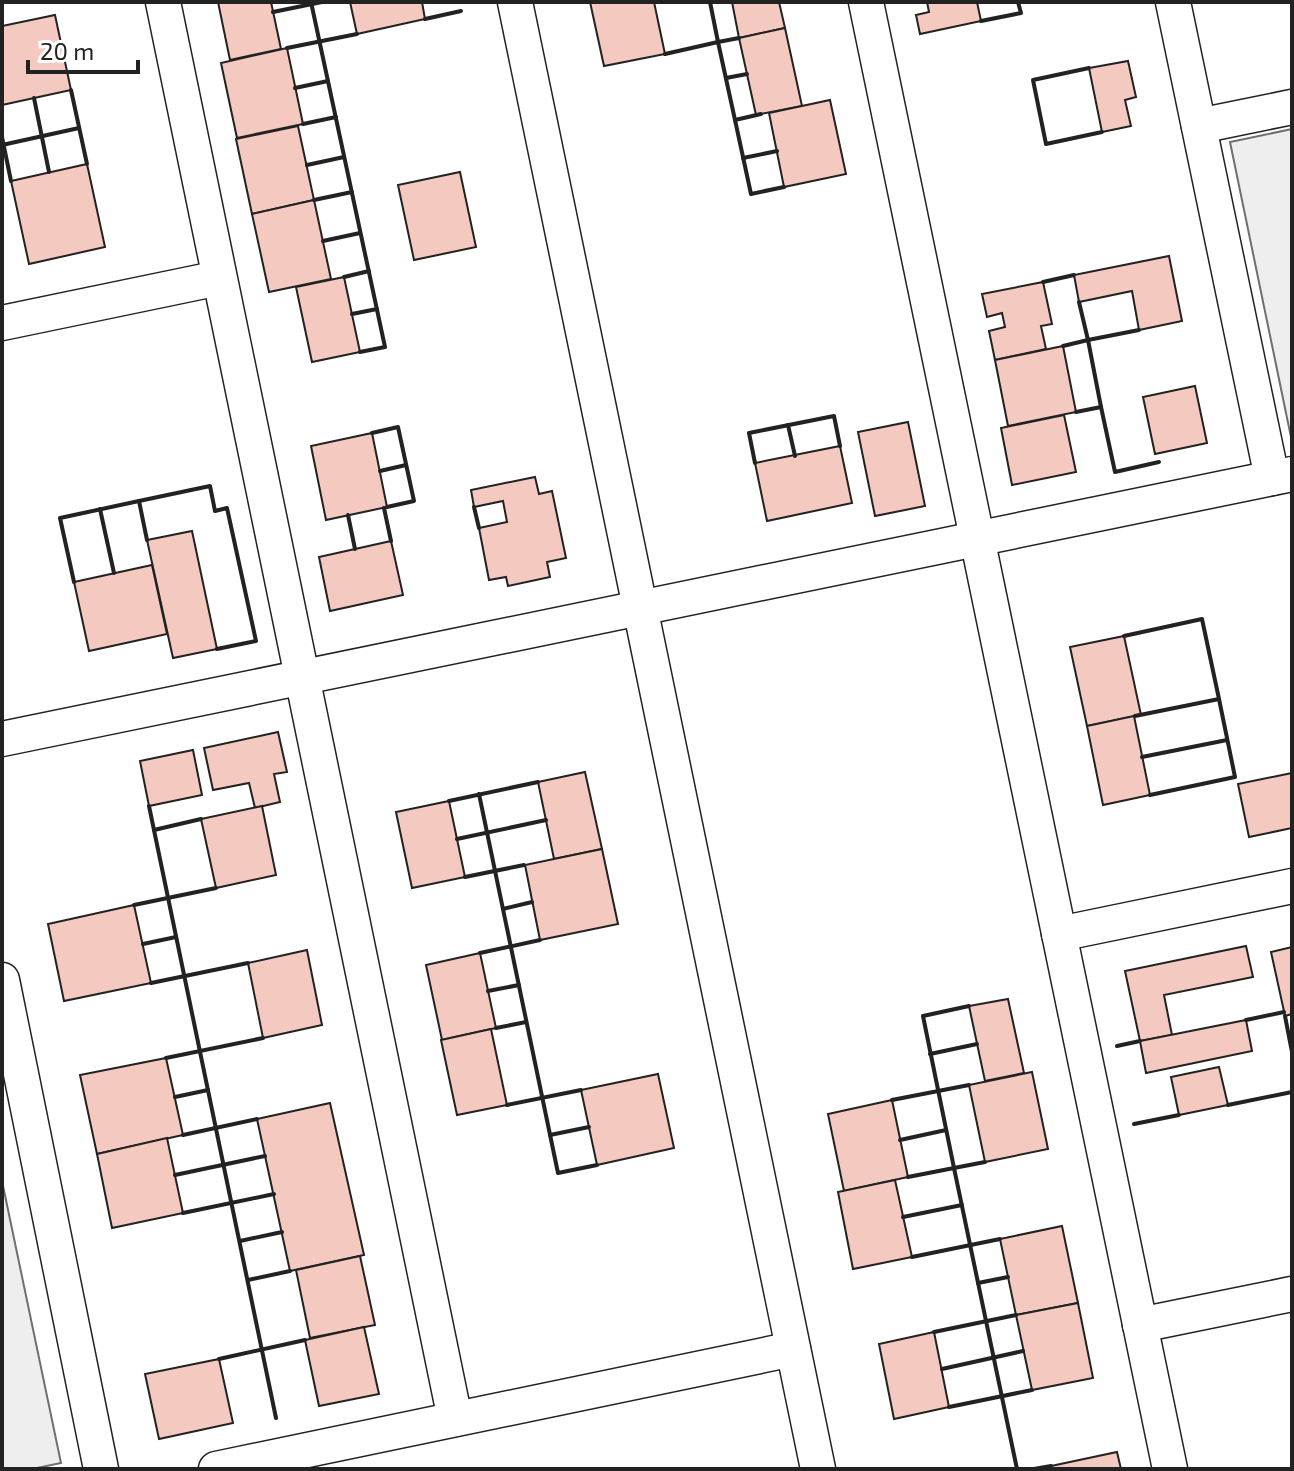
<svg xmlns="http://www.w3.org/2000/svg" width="1294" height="1471" font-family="'Exo 2',sans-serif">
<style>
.green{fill:#eee;stroke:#6f6f6f;stroke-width:2}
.building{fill:#f3c9c0;stroke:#222;stroke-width:2}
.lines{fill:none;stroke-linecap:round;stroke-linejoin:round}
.street-casing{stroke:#222;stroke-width:37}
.street{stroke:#fff;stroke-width:34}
.wall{stroke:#222;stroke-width:4}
</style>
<rect width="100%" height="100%" fill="#fff"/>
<g class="green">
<polygon points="1292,129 1292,442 1230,142"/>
<polygon points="2,1181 61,1463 32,1469 2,1469"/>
</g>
<g class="building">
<polygon points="218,2 271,2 281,49 230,60"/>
<polygon points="350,2 422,2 425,19 357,34"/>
<polygon points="590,2 654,2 665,54 604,66"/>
<polygon points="732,2 779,2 785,28 739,38"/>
<polygon points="927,2 977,2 981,21 920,34 916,15 929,12"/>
<polygon points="55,15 71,90 2,105 2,26"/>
<polygon points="785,28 802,106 756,115 739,38"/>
<polygon points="287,48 303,124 237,138 221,63"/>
<polygon points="1128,61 1136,97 1125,100 1131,126 1102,132 1089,68"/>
<polygon points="830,100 846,174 784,187 769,113"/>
<polygon points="298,126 314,200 252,214 236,139"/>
<polygon points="87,164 105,247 29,264 11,181"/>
<polygon points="460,172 476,247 414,260 398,185"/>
<polygon points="314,200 331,279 269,292 252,214"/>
<polygon points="1169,256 1182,321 1139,330 1132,291 1079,302 1074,275"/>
<polygon points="344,277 360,352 312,362 296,287"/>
<polygon points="1043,282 1052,324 1041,326 1046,349 995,360 989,331 1005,327 1002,313 987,317 982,294"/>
<polygon points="1063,346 1076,412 1008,426 995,360"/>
<polygon points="1195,386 1207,443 1155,454 1143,397"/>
<polygon points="1064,415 1076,472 1012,485 1001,428"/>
<polygon points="908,422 925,506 875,516 858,432"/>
<polygon points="372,433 387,507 326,520 311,446"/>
<polygon points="840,446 852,503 767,521 755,463"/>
<polygon points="535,477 539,494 552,491 566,558 547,562 550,577 508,586 506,577 489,580 479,528 507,522 503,501 474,507 471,490"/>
<polygon points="192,531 217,649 173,658 147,540"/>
<polygon points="391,541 403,595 330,611 319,557"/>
<polygon points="152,565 167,634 89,651 74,582"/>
<polygon points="1124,636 1141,715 1087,726 1070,647"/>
<polygon points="1134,716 1150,795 1103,805 1087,726"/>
<polygon points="278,732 287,772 274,774 280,802 255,808 249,783 213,790 204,748"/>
<polygon points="193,750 202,795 149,806 140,761"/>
<polygon points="585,772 602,849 554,859 538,782"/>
<polygon points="1292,773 1292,828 1249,837 1238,784"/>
<polygon points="449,801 465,877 412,888 396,812"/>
<polygon points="262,806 276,875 216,888 201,819"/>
<polygon points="602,849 618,924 540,940 525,865"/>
<polygon points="134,905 151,983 64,1001 48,924"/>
<polygon points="1246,946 1253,977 1164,995 1172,1035 1140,1041 1125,971"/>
<polygon points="1292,947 1292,1014 1285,1016 1271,952"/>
<polygon points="307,950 322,1025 263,1038 248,963"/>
<polygon points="480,953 496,1028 442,1040 426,965"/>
<polygon points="1008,999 1024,1073 985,1081 969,1006"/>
<polygon points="1246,1020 1252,1051 1146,1073 1140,1041"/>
<polygon points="491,1029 507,1105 457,1115 441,1040"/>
<polygon points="166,1058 183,1135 97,1154 80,1075"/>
<polygon points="1219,1067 1228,1105 1179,1115 1171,1077"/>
<polygon points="1032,1072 1048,1149 985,1162 969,1085"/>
<polygon points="658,1074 674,1148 597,1165 581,1090"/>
<polygon points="892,1100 908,1177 844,1191 828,1114"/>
<polygon points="330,1103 364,1255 290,1271 257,1119"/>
<polygon points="167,1138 183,1213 112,1228 97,1154"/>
<polygon points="895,1180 912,1257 853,1269 838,1192"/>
<polygon points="1062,1226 1078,1303 1016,1315 1000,1239"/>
<polygon points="360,1256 375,1325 310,1338 296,1270"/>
<polygon points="1078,1303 1093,1378 1032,1390 1016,1315"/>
<polygon points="364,1327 379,1394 319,1406 305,1340"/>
<polygon points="934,1332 949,1407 894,1419 879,1344"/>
<polygon points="219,1359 233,1423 159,1439 145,1374"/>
<polygon points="1117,1452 1121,1469 1052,1469 1051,1466"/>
</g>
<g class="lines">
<g class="street-casing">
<g id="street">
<polyline points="163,2 455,1419"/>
<polyline points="515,2 818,1469"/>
<polyline points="866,2 1170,1469"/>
<polyline points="1173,2 1272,478"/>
<polyline points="1199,126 1292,107"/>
<polyline points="2,323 219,278"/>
<polyline points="2,739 1292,474"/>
<polyline points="1059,934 1292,886"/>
<polyline points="2,980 101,1469"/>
<polyline points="1140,1325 1292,1294"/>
<polyline points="216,1469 793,1349"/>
</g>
</g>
<use href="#street" class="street"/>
<g class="wall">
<polyline points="311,2 385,347 360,352"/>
<polyline points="273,12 322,2"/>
<polyline points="425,19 461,11"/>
<polyline points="981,21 1021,13 1018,2"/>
<polyline points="287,48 357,34"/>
<polyline points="665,54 718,42 710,2"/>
<polyline points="1089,68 1033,80 1046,144 1102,132"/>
<polyline points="726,78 747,74"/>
<polyline points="295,88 328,81"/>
<polyline points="71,90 87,164"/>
<polyline points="34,98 49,172"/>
<polyline points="761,114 735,120 751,194 784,187"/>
<polyline points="735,120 718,42 739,38"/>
<polyline points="303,124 336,117"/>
<polyline points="2,137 11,181"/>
<polyline points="2,145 79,128"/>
<polyline points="743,158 777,151"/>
<polyline points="307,165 344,157"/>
<polyline points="314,200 352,192"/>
<polyline points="323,241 360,233"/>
<polyline points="344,277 369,271"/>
<polyline points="1043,282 1074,275"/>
<polyline points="1079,302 1088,340 1139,330"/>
<polyline points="352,314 377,309"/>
<polyline points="1063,346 1088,340 1101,407 1076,412"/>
<polyline points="1101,407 1115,472 1159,462"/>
<polyline points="788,425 795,456"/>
<polyline points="372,433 398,427 414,501 387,507"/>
<polyline points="755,463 749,433 834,416 840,446"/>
<polyline points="380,471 406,465"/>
<polyline points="139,501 210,486 215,511 227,508 256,641 217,649"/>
<polyline points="474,507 479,528"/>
<polyline points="384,508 391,541"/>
<polyline points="100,509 114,573"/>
<polyline points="348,515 355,549"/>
<polyline points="74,582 60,518 139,501 147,540"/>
<polyline points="1124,636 1202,619 1219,699"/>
<polyline points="1135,716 1219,699 1235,777 1150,795"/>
<polyline points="1142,757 1227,740"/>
<polyline points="479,794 558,1173 597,1165"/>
<polyline points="449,801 538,782"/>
<polyline points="149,806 276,1418"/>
<polyline points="154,830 201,819"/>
<polyline points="457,839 546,820"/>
<polyline points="465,877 524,865"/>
<polyline points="134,905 216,888"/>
<polyline points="503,909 532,902"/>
<polyline points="143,944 176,937"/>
<polyline points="480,953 540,940"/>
<polyline points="151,983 248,963"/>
<polyline points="488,991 519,985"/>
<polyline points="969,1006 923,1016 954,1168 985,1162"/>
<polyline points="1285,1016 1292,1052"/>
<polyline points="1246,1020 1284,1012"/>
<polyline points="496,1028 526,1022"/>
<polyline points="1117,1046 1140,1041"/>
<polyline points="930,1054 977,1044"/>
<polyline points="166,1058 263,1038"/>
<polyline points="175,1097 208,1090"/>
<polyline points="892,1100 969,1085"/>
<polyline points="507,1105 581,1090"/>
<polyline points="1228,1105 1292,1092"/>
<polyline points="1134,1124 1179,1115"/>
<polyline points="183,1135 257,1119"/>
<polyline points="550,1135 589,1127"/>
<polyline points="900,1140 946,1130"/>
<polyline points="175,1175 265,1156"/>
<polyline points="908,1177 954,1168 1017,1469"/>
<polyline points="183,1213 274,1194"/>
<polyline points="903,1217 962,1205"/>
<polyline points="240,1241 282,1232"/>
<polyline points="912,1257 1000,1239"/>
<polyline points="248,1280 290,1271"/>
<polyline points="978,1283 1008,1277"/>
<polyline points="934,1332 1016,1315"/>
<polyline points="219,1359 305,1340"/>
<polyline points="942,1369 1023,1351"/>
<polyline points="949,1407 1032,1390"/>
<polyline points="1034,1469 1051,1466"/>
</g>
</g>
<rect width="1294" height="1471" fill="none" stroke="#222222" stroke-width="8"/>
<path d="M28 60v12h110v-12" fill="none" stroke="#222222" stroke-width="4"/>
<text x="40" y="60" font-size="24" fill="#222222" stroke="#ffffff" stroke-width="6" paint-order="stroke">20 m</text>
</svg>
